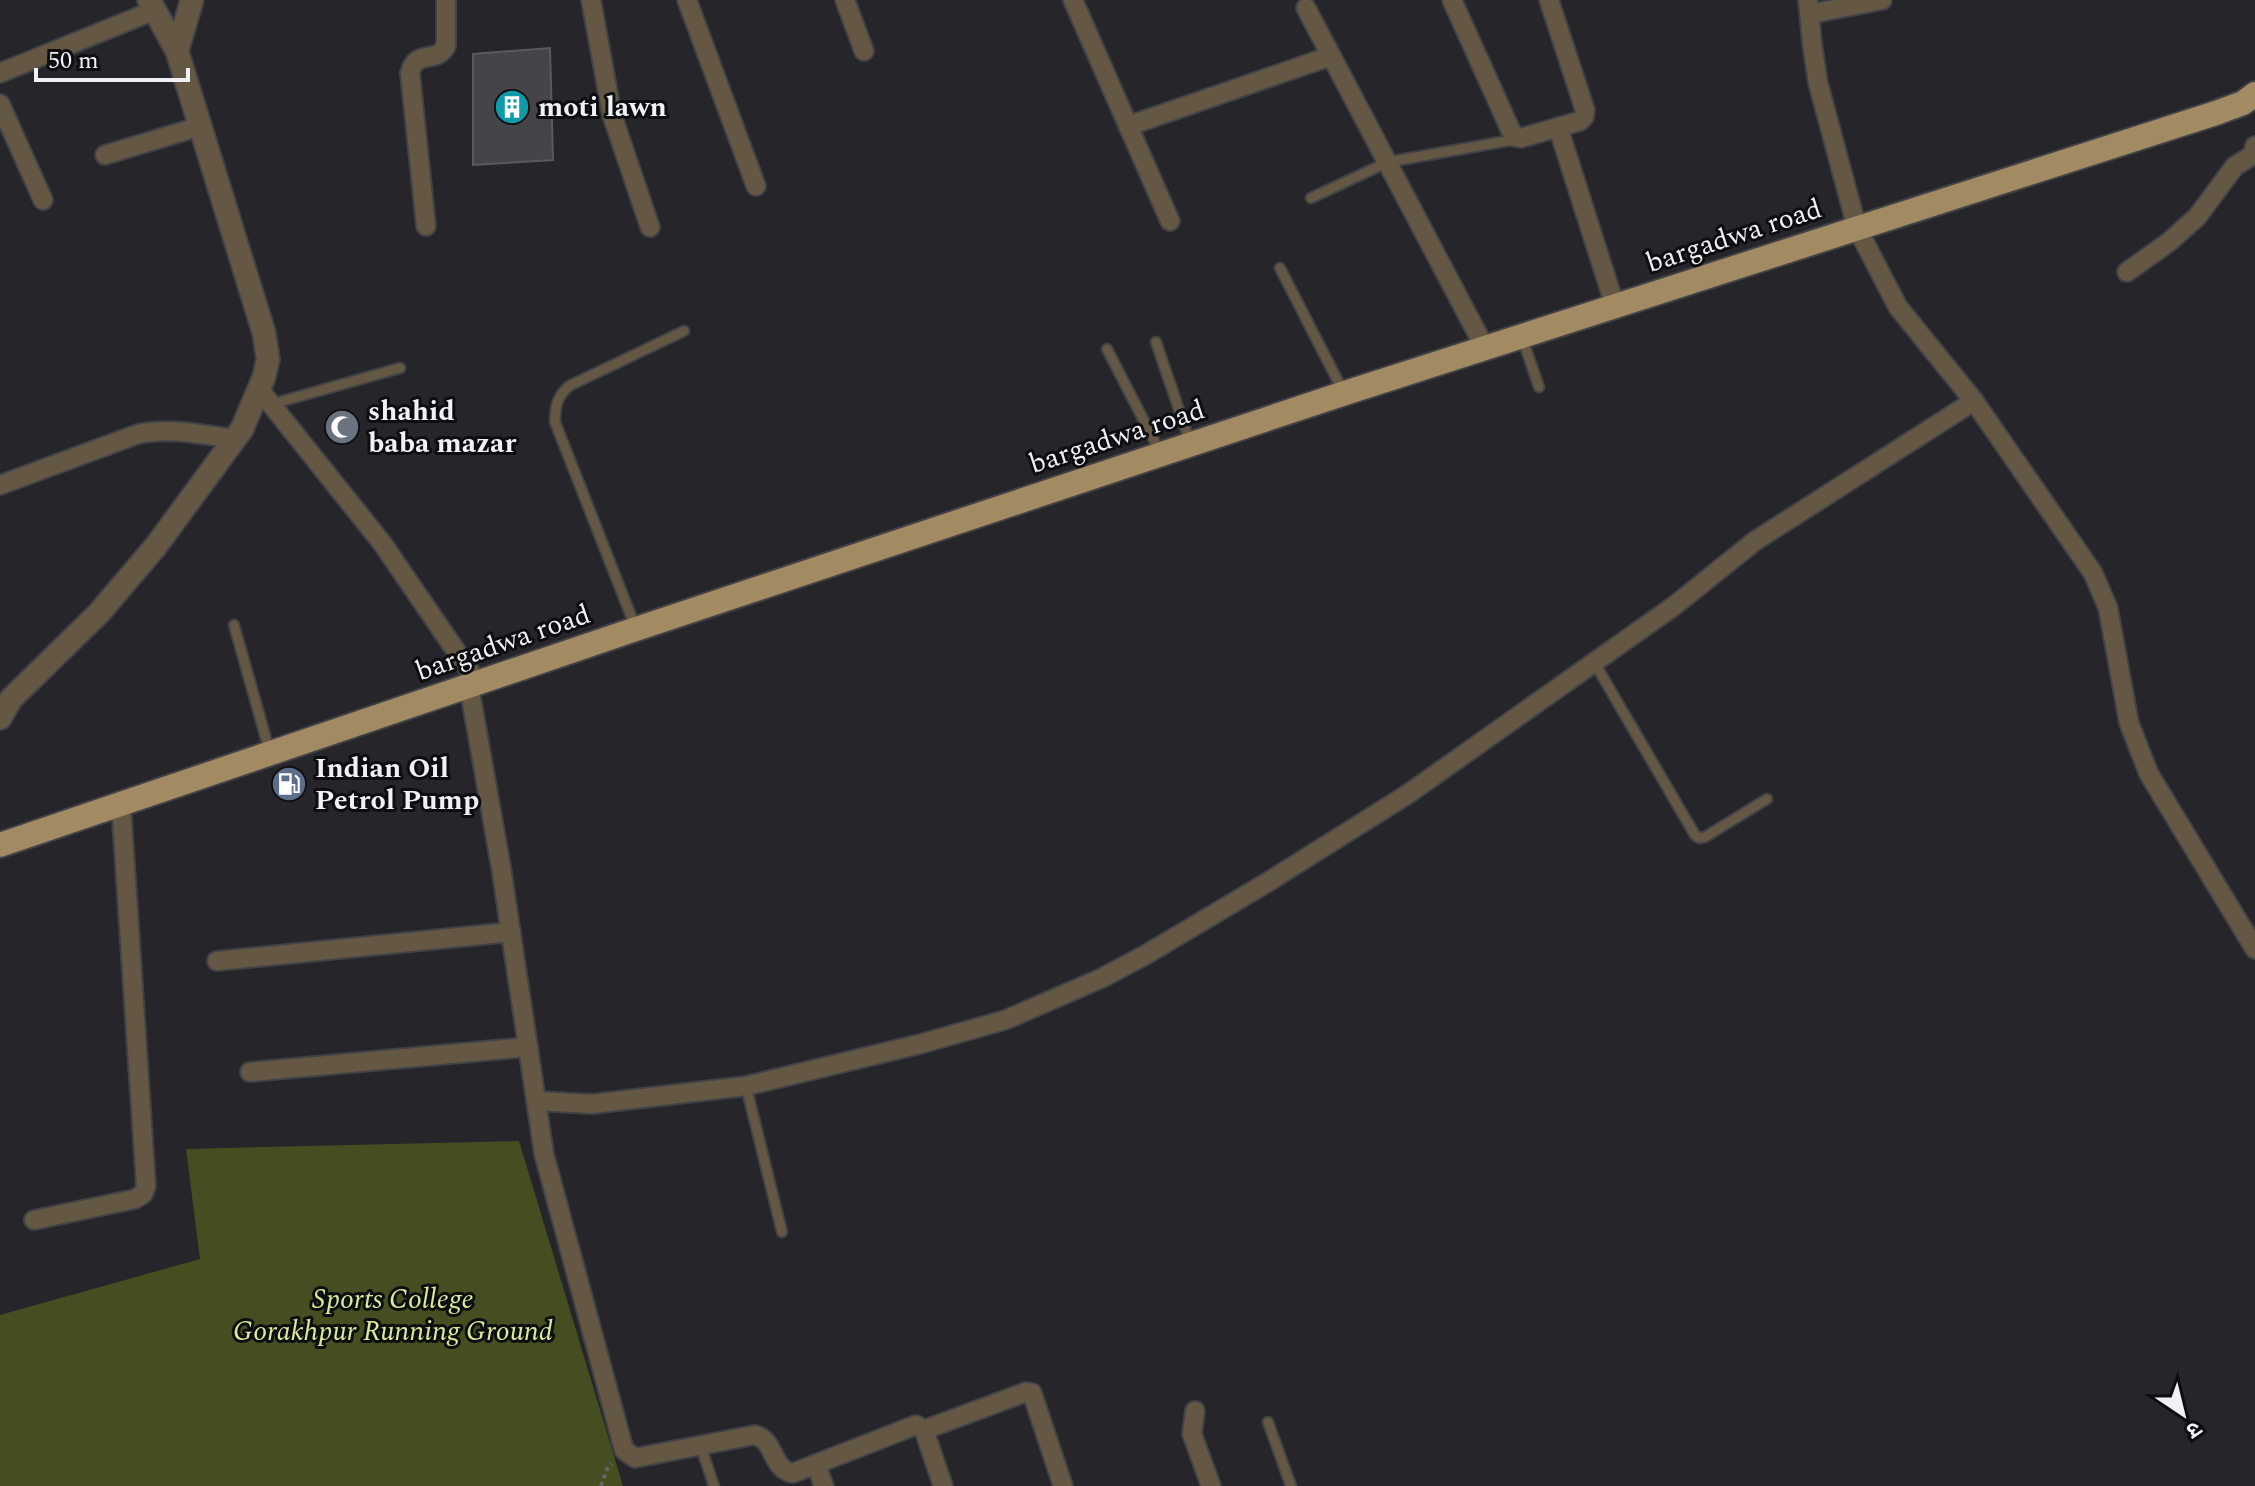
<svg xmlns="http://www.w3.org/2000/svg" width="2255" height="1486" font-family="Spectral,'Noto Sans Devanagari',serif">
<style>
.green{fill:#454e20}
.building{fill:#444449;stroke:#595a5f;stroke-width:2}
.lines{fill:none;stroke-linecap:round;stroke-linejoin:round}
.service-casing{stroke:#414246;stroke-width:13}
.minor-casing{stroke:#414246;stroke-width:22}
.tertiary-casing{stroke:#414246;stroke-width:26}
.primary-casing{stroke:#414246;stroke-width:28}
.path{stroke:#656569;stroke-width:4;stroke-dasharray:4 4;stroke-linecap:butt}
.service{stroke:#645845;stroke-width:9}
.minor{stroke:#645845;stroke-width:18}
.tertiary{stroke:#645845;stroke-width:22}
.primary{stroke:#a28a62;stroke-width:24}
.labels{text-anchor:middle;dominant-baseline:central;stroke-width:6;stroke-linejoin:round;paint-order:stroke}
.poi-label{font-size:28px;font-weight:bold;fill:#f0f1f4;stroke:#0e0e11;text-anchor:start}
.street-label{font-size:28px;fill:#f0f1f4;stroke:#0e0e11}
.park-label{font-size:28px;font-style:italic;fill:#d9eb9c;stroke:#0e0e11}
</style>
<rect width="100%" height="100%" fill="#25252a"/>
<polygon class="green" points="519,1141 623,1486 0,1486 0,1315 200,1259 186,1149"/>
<polygon class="building" points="550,48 553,160 473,165 473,54"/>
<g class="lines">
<g class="service-casing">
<g id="service">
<polyline points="1311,198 1388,162 1518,139"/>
<polyline points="1280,268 1344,393"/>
<polyline points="1522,338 1539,387"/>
<polyline points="1156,342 1191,445"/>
<polyline points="1107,349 1160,452"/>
<polyline points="272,404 400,368"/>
<polyline points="234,625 270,753"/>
<path d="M635,626L555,422C555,406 557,397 569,386L684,331"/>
<polyline points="1594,662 1695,835 1699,838 1705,837 1767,799"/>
<polyline points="746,1086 782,1232"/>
<polyline points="1268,1422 1291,1486"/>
<polyline points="700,1444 714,1486"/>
</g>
</g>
<g class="minor-casing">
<g id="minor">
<polyline points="591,0 612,115 650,227"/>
<polyline points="687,0 756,186"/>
<polyline points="845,0 864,51"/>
<polyline points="1073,0 1170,221"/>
<polyline points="1452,0 1511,131 1515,137 1521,138 1580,121 1584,117 1585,110 1549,0"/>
<polyline points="1808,0 1812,43 1818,83 1857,228 1898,307 1974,401 2093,573 2108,608 2129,723 2149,774 2255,949"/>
<polyline points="1306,8 1485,348"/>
<polyline points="1810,14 1882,0"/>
<polyline points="0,73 155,10"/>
<polyline points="0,104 43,200"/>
<polyline points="1128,126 1331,56"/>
<polyline points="1558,127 1615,306"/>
<polyline points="105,155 201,126"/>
<path d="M426,226L410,73C416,48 436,65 446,46V0"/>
<polyline points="2127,272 2169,242 2197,217 2235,166 2253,155 2255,146"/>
<polyline points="259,389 382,543 478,683"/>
<path d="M0,485L138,434C170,427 203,435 235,439"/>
<path d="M469,686L501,867L544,1154L624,1450L635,1458L754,1435C775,1438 771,1470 793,1473L916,1425L924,1430L943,1486"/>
<polyline points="217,961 511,932"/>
<polyline points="250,1072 528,1047"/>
<polyline points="536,1101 592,1104 746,1086 920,1044 1005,1020 1102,978 1147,954 1268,882 1408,794 1674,606 1755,541 1974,401"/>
<polyline points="34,1220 135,1199 143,1194 146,1186 121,804"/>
<polyline points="1195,1411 1192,1434 1211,1486"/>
<polyline points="924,1430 1026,1392 1032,1393 1063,1486"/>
<polyline points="816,1464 824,1486"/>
</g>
</g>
<g class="tertiary-casing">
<g id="tertiary">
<polyline points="177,51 192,0"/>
<polyline points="0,718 11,699 99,613 156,546 242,429 264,377 268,359 264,333 177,51 149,0"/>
</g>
</g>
<g class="primary-casing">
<polyline id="primary" points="0,845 636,629 1345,393 2216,113 2243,103 2255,94"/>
</g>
<polyline class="path" points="601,1486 607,1469 612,1464"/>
<use href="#service" class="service"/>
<use href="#minor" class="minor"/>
<use href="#tertiary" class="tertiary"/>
<use href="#primary" class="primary"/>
</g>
<defs>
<g id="building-disc" transform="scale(1.8)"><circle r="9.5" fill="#0f9aa8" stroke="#0e0e11"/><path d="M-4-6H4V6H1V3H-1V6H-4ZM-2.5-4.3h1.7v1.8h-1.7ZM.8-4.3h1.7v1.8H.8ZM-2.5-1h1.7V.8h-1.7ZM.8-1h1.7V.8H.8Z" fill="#fff"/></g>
<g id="mosque-disc" transform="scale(1.8)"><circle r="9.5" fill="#6b7280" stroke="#0e0e11"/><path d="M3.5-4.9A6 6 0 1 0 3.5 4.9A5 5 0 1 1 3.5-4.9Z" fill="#fff"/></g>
<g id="fuel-disc" transform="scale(1.8)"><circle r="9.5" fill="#5c6f8a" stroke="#0e0e11"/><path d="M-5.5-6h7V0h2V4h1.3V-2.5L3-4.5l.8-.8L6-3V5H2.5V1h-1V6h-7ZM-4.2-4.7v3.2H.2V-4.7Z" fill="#fff"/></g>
</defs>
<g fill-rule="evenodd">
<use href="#building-disc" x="512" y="107"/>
<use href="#mosque-disc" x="342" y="427"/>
<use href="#fuel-disc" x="289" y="784"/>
</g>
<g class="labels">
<g class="poi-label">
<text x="538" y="107">moti lawn</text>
<text x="368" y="411">shahid<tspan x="368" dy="32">baba mazar</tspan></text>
<text x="315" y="768">Indian Oil<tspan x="315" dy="32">Petrol Pump</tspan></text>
</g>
<g class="street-label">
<text transform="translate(1734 236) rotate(-18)">bargadwa road</text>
<text transform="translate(1117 437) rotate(-18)">bargadwa road</text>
<text transform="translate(503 643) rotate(-19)">bargadwa road</text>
</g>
<g class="park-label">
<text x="393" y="1299">Sports College<tspan x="393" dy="32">Gorakhpur Running Ground</tspan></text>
</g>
</g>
<g transform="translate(2183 1414) rotate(145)" stroke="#0e0e11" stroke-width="6" paint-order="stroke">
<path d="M0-6L14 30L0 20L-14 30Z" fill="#f0f1f4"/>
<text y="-12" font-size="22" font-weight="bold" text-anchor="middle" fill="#f0f1f4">उ</text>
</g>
<path d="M36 68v12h152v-12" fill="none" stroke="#f0f1f4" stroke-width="4"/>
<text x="48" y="68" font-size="24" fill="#f0f1f4" stroke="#0e0e11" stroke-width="6" paint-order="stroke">50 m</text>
</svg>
